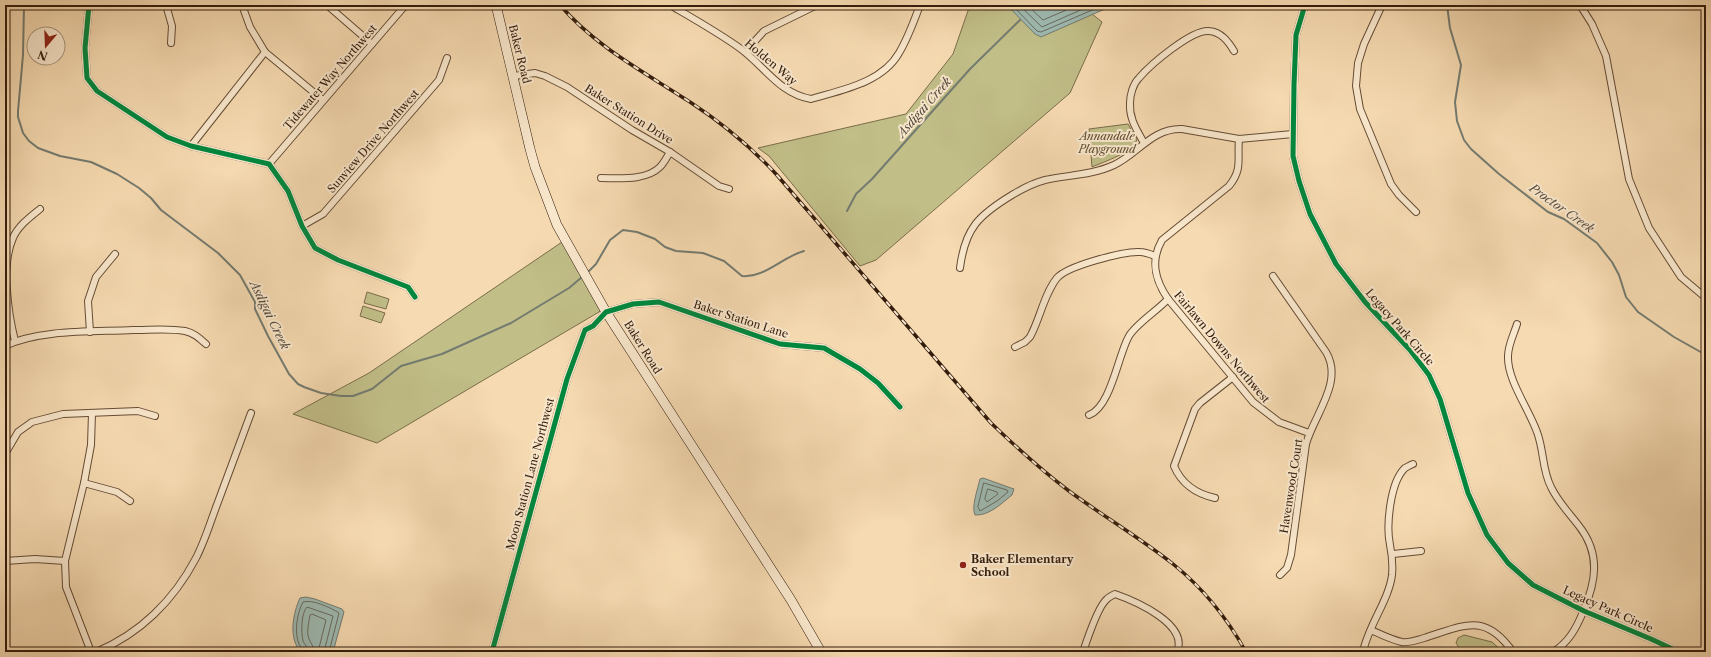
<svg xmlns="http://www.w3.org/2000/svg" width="1711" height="657" font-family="'Libre Caslon Text',serif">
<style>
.green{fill:#c1be88;stroke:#7a6d4a}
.water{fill:#9ebab2;stroke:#747b70}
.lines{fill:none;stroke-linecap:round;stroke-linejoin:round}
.shore{stroke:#696b5f;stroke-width:1}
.stream{stroke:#747b70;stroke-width:2}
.street-casing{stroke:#644c35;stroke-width:8}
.secondary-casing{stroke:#341c0c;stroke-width:10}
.street{stroke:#f9e7cc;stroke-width:6}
.secondary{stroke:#f9e7cc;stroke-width:9}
.rail-casing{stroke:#341c0c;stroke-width:3.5}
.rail{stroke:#f9e7cc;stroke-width:2;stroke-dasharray:6;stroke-linecap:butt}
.cycleway-casing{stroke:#f9e7cc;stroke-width:8}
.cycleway{stroke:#00873e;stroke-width:5}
.poi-dot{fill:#8f2418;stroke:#f9e7cc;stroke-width:1.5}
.labels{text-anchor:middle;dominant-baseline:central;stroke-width:4;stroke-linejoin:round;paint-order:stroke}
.street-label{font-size:11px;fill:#341c0c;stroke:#f9e7cc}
.park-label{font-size:11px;font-style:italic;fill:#5e4d31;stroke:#f9e7cc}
.poi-label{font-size:11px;font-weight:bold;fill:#341c0c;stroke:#f9e7cc;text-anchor:start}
.water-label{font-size:12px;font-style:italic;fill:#544b3e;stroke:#f9e7cc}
</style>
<rect width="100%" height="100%" fill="#f6dab1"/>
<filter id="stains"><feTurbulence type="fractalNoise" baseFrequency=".005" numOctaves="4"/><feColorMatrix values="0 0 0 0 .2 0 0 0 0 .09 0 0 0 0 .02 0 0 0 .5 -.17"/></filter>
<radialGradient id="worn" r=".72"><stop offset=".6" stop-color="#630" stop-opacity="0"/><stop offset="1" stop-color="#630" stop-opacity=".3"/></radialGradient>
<g class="green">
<polygon points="970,5 1081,5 1102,22 1070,93 876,260 860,266 769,156 758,148 906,114 953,54"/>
<path d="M1128,124L1137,139C1135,152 1103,162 1092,167L1089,129Z"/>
<polygon points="565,240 604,309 377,443 293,414 369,373"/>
<polygon points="367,292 389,299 386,309 364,303"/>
<polygon points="363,306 385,313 381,323 360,316"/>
<polygon points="1464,635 1492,642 1503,652 1462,652 1456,643 1458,638"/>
</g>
<g class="water">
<polygon points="1007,5 1114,5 1041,37 1035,34"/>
<path d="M983,478L1011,488L1014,489L1012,495C1002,503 989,516 975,515C971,507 978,488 980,479Z"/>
<path d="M306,597L315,599L342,609L344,612L333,652H301C288,639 293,613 300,598Z"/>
</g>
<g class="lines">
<g class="shore">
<polyline points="1012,5 1037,31 1041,32 1104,5"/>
<polyline points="1019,5 1042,27 1092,5"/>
<polyline points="1027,5 1043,20 1078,5"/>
<polygon points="984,483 1007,490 1008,492 997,501 980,511 978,507"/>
<polygon points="988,489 997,492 998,494 987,502 985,499"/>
<path d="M303,652C303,648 300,647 299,644C294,632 297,613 303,602C313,599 331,608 339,613L329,652"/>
<path d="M308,652C308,647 305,645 303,641C301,632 301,613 307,607L333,616L324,652"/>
<path d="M314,652C314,646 311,644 309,639C306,632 309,622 310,615L312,614L326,620L318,652"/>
</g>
<g class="stream">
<polyline points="24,5 23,55 18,111 18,117 23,133 29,141 38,148 60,156 91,162 117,174 139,188 151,198 161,210 218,253 240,275 255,302 255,309 268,336 289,374 298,384 304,387 321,393 341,396 353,396 372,389 401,366 442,354 511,323 569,288 582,277"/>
<polyline points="1447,5 1450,28 1461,65 1455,102 1457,121 1464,140 1471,149 1499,174 1548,212 1564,219 1597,243 1612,262 1619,275 1626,297 1638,312 1674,337 1706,355"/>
<polyline points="847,211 856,194 872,179 970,69 1020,20"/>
<path d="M588,272L596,264L610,240L623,230L637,232L655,239L665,247L676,251L703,253L724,261L742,276C765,278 782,257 804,251"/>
</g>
<g class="street-casing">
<g id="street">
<polyline points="89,5 85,48 87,78 97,91 167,137 191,146 269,164 288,191 302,226 315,248 338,260 408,287 415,297"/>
<polyline points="166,5 172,26 171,43"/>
<polyline points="242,5 250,27 265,52 323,100"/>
<polyline points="327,5 372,44"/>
<path d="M670,5C694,19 719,33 741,49C764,66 780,94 811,99C841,90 882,83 899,53C908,38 914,21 920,5"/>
<polyline points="1305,5 1296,35 1294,85 1293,156 1299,181 1310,214 1336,264 1365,302 1410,350 1429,375 1440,399 1468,493 1487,535 1508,563 1533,585 1584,611 1651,639 1679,652"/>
<polyline points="1382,5 1364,44 1358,63 1356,86 1360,109 1391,184 1399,195 1416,212"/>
<polyline points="1580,5 1592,24 1606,56 1629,179 1649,228 1681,277 1706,298"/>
<polyline points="747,53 754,42 764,31 817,5"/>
<polyline points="514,76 535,73 545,76 567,87 632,130 670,152 719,186 729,189"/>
<path d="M1239,139C1237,159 1243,169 1229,186L1162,240C1150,261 1155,280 1168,299L1253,402L1279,422L1309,433"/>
<path d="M1144,143C1137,130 1129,119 1130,103C1130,95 1133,84 1139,78C1150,65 1192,29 1209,31C1221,32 1228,41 1234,51"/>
<polyline points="191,146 265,52"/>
<polyline points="269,164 403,8 407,5"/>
<path d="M601,178C619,178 646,181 660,167C664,163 667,157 670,152"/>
<polyline points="302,226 323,214 439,80 447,58"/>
<path d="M960,268C965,228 979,215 1012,195C1022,189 1033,183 1045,180C1068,175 1092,175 1114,165C1138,154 1152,128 1182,129L1239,139L1293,134"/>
<path d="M1273,276L1326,352C1344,382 1314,415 1306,444L1291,555L1287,568L1280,575"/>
<path d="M1517,324C1514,334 1508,345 1508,356C1507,380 1529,409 1537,432C1544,450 1542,470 1551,487C1558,502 1570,514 1579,526C1601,554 1596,582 1583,612C1576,629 1568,643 1553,652"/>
<polyline points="90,332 88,301 96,277 115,254"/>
<path d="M15,341C8,313 1,264 13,238C18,226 30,217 40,209"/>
<path d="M5,346C39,329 95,332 133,330C150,330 168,328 185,331C194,333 199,338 206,344"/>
<path d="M1015,347L1025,342L1030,337C1040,319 1044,294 1057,278C1067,266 1124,251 1140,252C1145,252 1150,254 1155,256"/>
<path d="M1089,415C1111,407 1118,355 1129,336C1137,323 1157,311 1168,299"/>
<polyline points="5,454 18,432 32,422 63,414 138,411 155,416"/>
<polyline points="84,483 117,492 130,501"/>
<path d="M1215,498C1197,494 1182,485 1174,466L1195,409L1200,403L1233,377"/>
<polyline points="1393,554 1421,551"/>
<polyline points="5,561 35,559 65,561"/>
<path d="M1371,630C1380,634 1392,640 1402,642C1409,643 1417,640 1424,638C1463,626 1484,611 1513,652"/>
<polyline points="91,652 66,587 65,561 84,483 91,445 92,413"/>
<path d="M96,652C140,634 174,600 196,558C205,541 211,520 218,502C229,472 240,443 251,413"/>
<polyline points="492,652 567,379 585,330 593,326 606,312 633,304 659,302 780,344 824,348 860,369 878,383 900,407"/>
<path d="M1083,652C1087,640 1098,606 1107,599C1109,597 1113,595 1115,594C1135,601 1189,624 1177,652"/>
<path d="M1363,652C1368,626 1389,600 1392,575C1393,564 1392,555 1390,545C1386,526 1390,482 1405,468C1407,467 1410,465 1413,464"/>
</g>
</g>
<g class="secondary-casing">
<polyline id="secondary" points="496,5 530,149 535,167 557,225 606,312 791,600 821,652"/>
</g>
<use href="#street" class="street"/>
<use href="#secondary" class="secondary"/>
<g class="rail-casing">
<path id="rail" d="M560,5C596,47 644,72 690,102C722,123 750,146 776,174L991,423C1016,447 1041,470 1069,491C1103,516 1140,538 1173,564C1203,588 1227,618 1246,652"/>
</g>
<use href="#rail" class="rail"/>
<g class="cycleway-casing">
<g id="cycleway">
<polyline points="89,5 85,48 87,78 97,91 167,137 191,146 269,164 288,191 302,226 315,248 338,260 408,287 415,297"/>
<polyline points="1305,5 1296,35 1294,85 1293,156 1299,181 1310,214 1336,264 1365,302 1410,350 1429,375 1440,399 1468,493 1487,535 1508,563 1533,585 1584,611 1651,639 1679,652"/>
<polyline points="492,652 567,379 585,330 593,326 606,312 633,304 659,302 780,344 824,348 860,369 878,383 900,407"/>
</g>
</g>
<use href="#cycleway" class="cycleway"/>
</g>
<circle class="poi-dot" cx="963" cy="565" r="4"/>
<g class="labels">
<g class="street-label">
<text transform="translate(520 54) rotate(76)">Baker Road</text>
<text transform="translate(771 62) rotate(40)">Holden Way</text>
<text transform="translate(330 77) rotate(-49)">Tidewater Way Northwest</text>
<text transform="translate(629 114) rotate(32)">Baker Station Drive</text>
<text transform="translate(373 141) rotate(-49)">Sunview Drive Northwest</text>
<text transform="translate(741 319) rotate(18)">Baker Station Lane</text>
<text transform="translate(1400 327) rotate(49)">Legacy Park Circle</text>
<text transform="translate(643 347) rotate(58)">Baker Road</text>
<text transform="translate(1222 347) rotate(50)">Fairlawn Downs Northwest</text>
<text transform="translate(530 474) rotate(-75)">Moon Station Lane Northwest</text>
<text transform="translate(1291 486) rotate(-81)">Havenwood Court</text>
<text transform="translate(1608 609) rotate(24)">Legacy Park Circle</text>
</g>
<g class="park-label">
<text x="1107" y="136">Annandale<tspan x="1107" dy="13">Playground</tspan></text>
</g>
<g class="poi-label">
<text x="971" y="559">Baker Elementary<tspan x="971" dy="13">School</tspan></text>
</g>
<g class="water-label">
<text transform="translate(924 107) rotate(-49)">Asdigai Creek</text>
<text transform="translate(1562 208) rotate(35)">Proctor Creek</text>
<text transform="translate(270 315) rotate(64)">Asdigai Creek</text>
</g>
</g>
<rect width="1711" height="657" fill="none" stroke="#f6dab1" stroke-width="20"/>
<rect x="6" y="6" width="1699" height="645" fill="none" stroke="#341c0c" stroke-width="2"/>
<rect x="10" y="10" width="1691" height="637" fill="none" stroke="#341c0c"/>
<g transform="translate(46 46) rotate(199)"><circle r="19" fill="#f9e7cc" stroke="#aa967f"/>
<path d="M0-3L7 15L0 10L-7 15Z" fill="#8f2418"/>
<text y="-6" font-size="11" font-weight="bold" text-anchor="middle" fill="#341c0c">N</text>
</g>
<rect width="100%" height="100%" filter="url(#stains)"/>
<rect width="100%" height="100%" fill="url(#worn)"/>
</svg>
